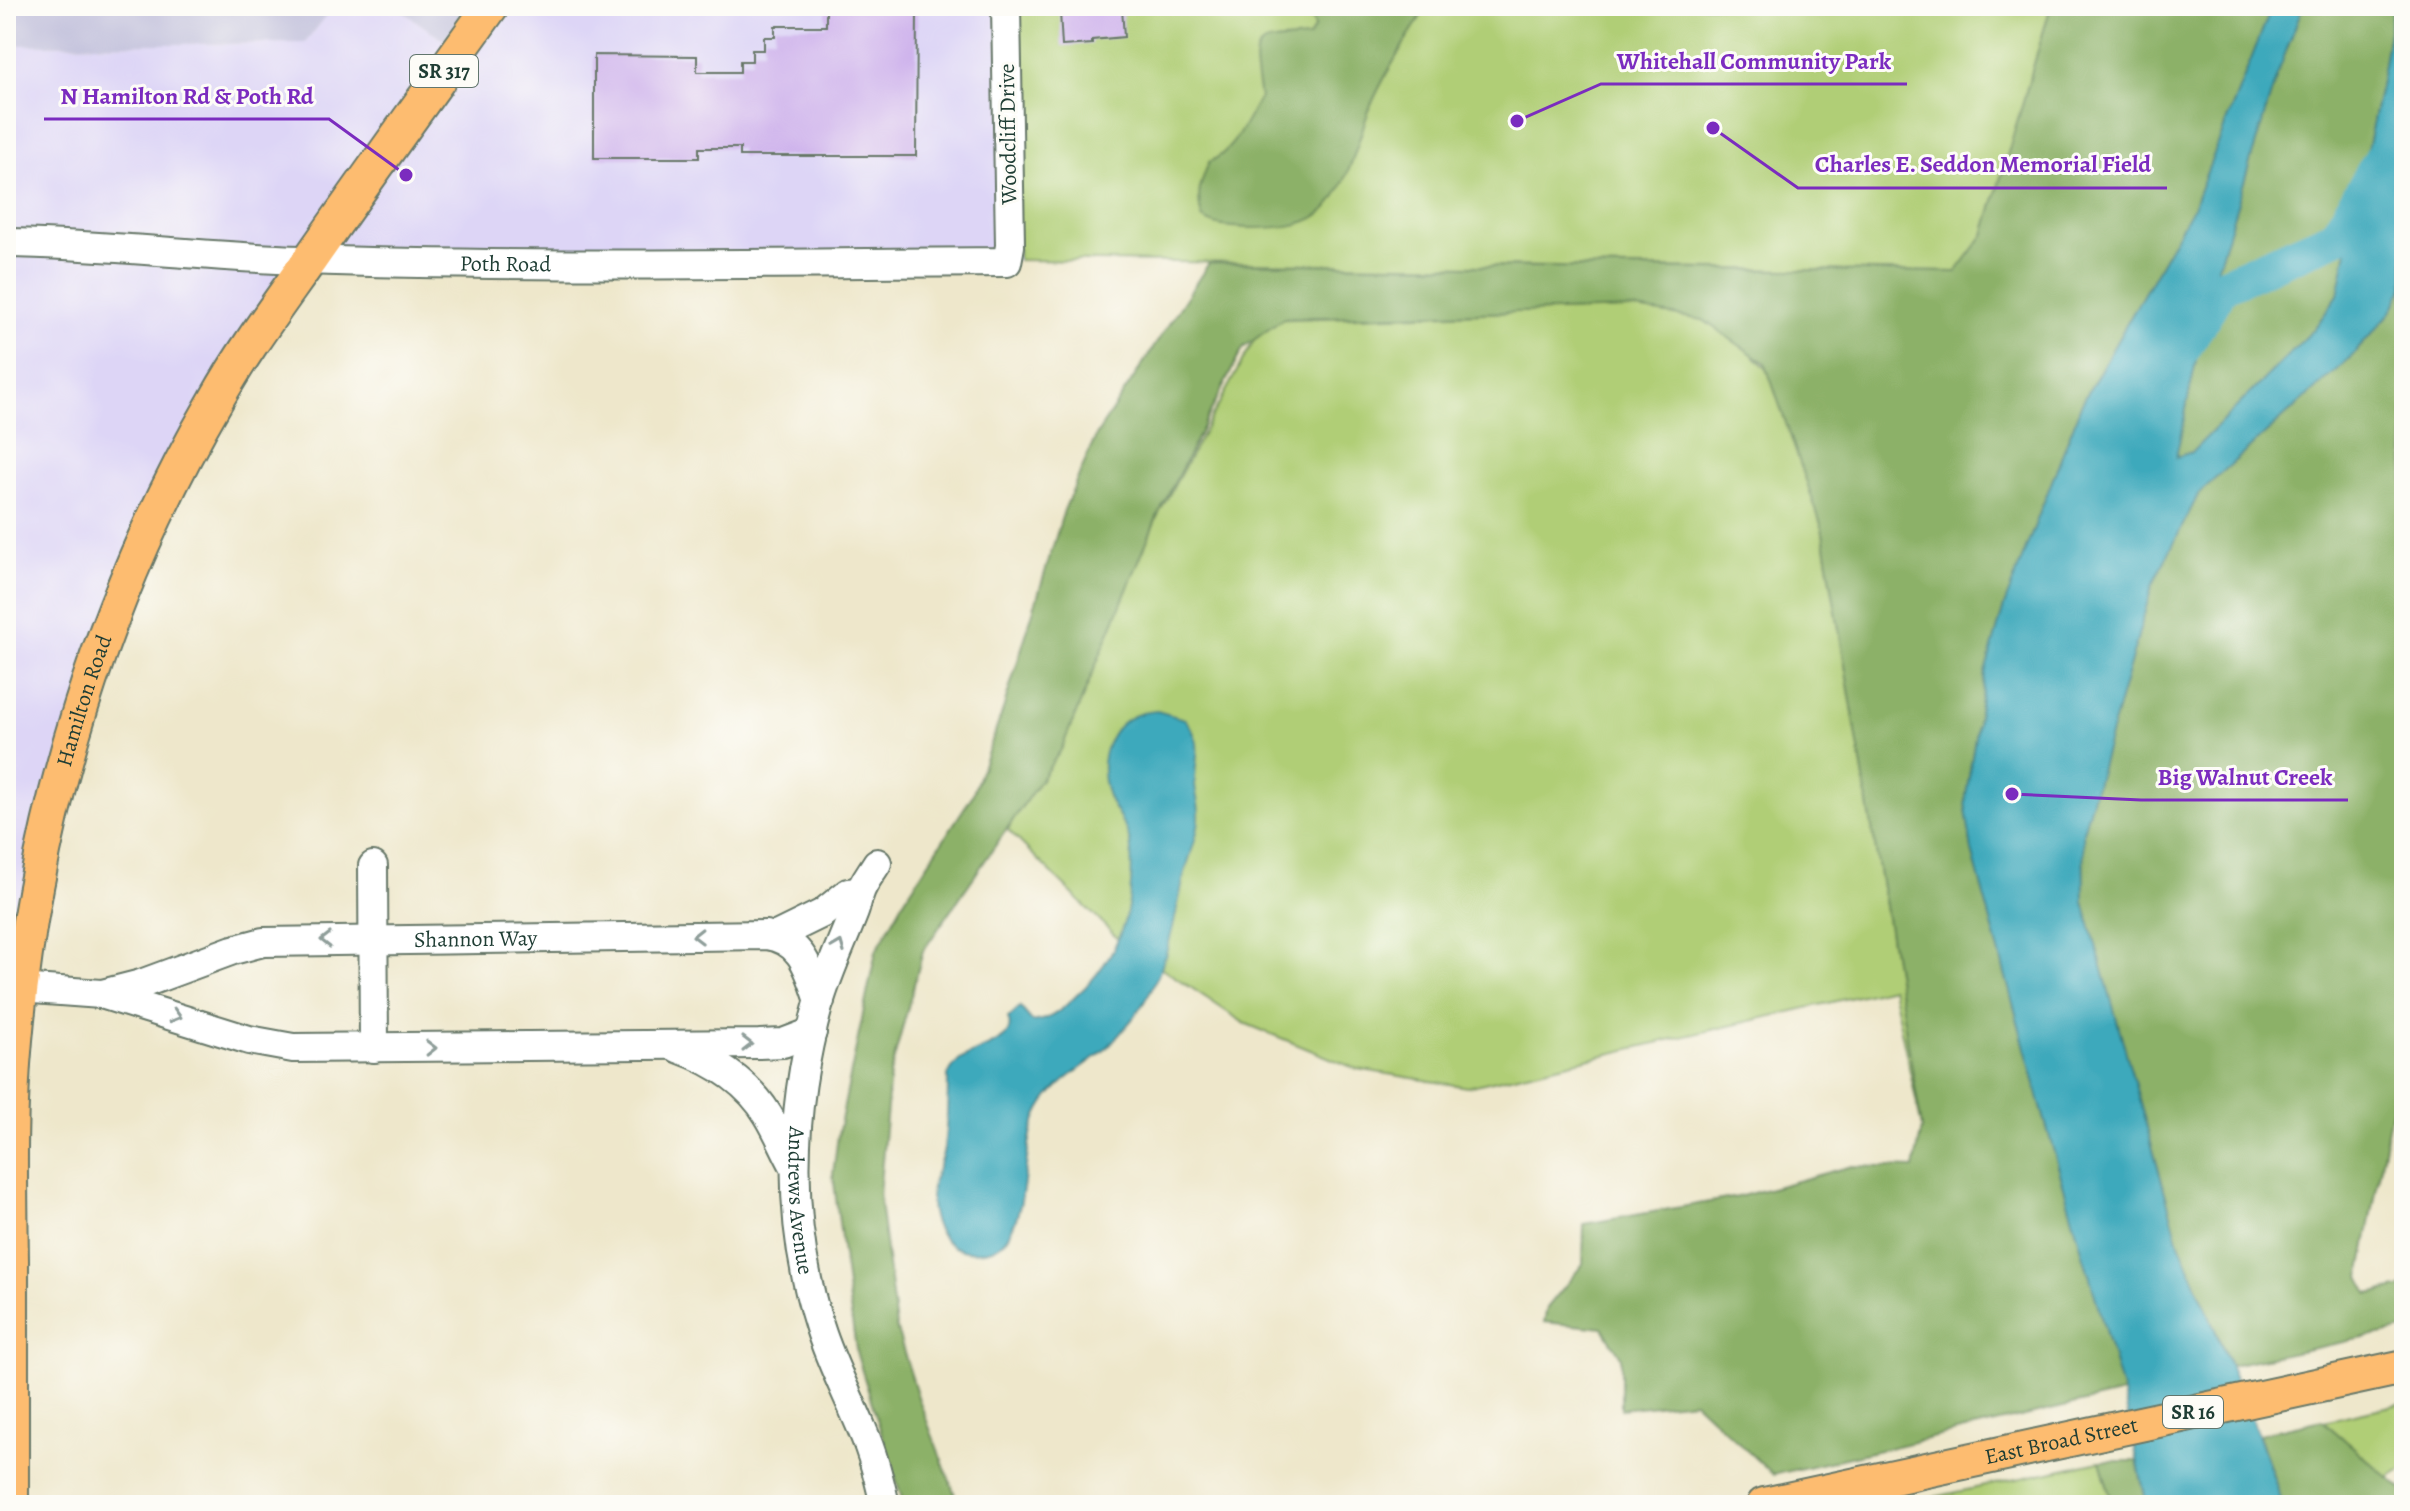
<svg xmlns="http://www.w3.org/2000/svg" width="2410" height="1511" font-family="Alegreya,serif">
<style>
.built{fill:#ddd5f6}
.industrial{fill:#c2c1dc}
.green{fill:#b0ce76;stroke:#688655;stroke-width:2}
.forest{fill:#8cb167;stroke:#56774e;stroke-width:2}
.water{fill:#3da9bc;stroke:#2e7378;stroke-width:2}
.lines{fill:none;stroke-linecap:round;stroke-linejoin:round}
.river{stroke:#3da9bc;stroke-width:36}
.building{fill:#cfb4ec}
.minor-casing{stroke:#677869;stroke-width:32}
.major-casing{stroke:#677869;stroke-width:38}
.minor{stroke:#fff;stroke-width:28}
.major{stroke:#fdbc70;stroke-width:34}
.oneway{stroke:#8f9e9a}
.labels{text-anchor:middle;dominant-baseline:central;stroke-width:6;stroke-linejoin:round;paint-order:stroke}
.shield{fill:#fdfcf7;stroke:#62766e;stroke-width:2}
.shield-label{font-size:20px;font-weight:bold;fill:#1f3d34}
.street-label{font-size:22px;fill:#1f3d34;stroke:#fdfcf7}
.leader{fill:none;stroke:#7b2cbf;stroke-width:3}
.callout-dot{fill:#7b2cbf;stroke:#fdfcf7;stroke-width:3}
.callout-label{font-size:24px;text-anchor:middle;font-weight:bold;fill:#7b2cbf;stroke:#fdfcf7;stroke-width:6;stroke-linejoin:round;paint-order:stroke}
</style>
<rect width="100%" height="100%" fill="#fdfcf7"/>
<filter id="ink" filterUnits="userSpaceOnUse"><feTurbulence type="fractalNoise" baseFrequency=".0125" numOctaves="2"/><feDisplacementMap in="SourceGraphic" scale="16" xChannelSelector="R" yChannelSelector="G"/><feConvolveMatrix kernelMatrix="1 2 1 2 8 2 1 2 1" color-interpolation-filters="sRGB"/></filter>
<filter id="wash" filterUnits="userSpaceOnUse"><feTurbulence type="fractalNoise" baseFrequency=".006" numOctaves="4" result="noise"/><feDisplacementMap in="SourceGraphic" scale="32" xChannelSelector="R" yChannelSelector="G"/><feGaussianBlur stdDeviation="1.8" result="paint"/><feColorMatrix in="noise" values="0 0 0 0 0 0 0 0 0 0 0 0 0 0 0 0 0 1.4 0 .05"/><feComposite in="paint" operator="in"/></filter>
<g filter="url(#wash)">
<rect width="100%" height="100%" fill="#eee7cb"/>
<polygon class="built" points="334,6 395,6 459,51 488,6 1016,6 1018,260 305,255 127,577 33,896 6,1505 6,45 305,43"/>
<g class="industrial">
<polygon points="6,6 334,6 305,43 6,45"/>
<polygon points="395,6 488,6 459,51"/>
</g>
<g class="green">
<polygon points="1016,6 2051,6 1984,235 1957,272 1018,260"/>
<polygon points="1705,306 1772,374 1822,527 1922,1128 1892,988 1467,1087 1357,1069 1244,1023 1117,938 1008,830 1157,517 1265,320"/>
<polygon points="2404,1403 2404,1469 2388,1478 2323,1421"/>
<polygon points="2100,1461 2113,1505 1898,1505"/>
</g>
<g class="forest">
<path d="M1304,6H1427C1408,38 1387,69 1372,103C1358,134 1349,193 1320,214C1302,227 1277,228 1255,228C1235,227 1219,229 1202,218C1196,193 1200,185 1209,162C1235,151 1246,120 1260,97C1249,38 1253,42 1309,38L1315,26Z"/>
<polygon points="2051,6 2272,6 2194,205 2082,403 2004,606 1985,673 1965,802 1972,851 2040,1103 2123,1393 1773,1475 1694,1401 1621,1409 1621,1357 1603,1328 1544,1322 1547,1308 1583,1264 1584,1224 1738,1197 1852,1166 1914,1168 1922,1128 1822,527 1765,363 1703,320 1636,309 1284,318 1243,348 1157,517 1061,750 923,951 890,1074 879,1195 896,1327 919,1400 959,1505 904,1505 857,1355 848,1295 833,1174 838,1135 876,951 905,899 972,796 1002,713 1064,510 1097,434 1209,263 1956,272 1984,235"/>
<polygon points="2303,6 2393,6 2383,71 2338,295 2314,329 2192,452 2176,457 2210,292 2276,78"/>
<polygon points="2404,287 2404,1043 2360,1277 2369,1294 2404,1287 2404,1330 2230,1365 2179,1243 2084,902 2083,831 2152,586 2199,493 2351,357 2391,312"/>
<polygon points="2322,1420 2404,1491 2404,1505 2283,1505 2259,1434"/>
<polygon points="2100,1461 2137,1461 2147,1505 2113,1505"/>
</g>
<g class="water">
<polygon points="2272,6 2303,6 2276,78 2210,292 2176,457 2192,452 2314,329 2338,295 2383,71 2393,6 2404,6 2404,287 2391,312 2351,357 2199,493 2152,586 2083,831 2084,902 2179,1243 2258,1434 2283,1505 2147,1505 2123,1393 2040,1103 1972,851 1965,802 1985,673 2004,606 2082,403 2194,205"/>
<path d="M1157,711L1185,719C1205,745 1195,753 1195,782C1195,794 1200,805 1199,818C1198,837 1189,857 1184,876C1173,927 1167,973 1134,1017C1124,1029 1113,1043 1101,1053C1080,1070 1054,1084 1040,1110C1021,1146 1030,1197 1010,1232C1004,1244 995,1250 982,1251C943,1256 927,1222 932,1188C934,1174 942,1162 944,1148C947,1124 948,1099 948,1075C952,1069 955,1064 960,1060C975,1049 1019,1042 1008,1018L1020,1007L1032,1021C1049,1023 1067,1005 1078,994C1120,956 1135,906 1131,851C1129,822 1112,814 1106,790C1097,760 1108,724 1139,714C1144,712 1151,712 1157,711Z"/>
</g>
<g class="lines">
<polyline class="river" points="2181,351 2222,286 2336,236 2404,121"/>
</g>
<g id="blocks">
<g class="building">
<polygon points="826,6 917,6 916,156 740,156 740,148 699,148 699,158 594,158 594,55 697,56 697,72 740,72 740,61 752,61 752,50 764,50 764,37 775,37 775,26 826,26"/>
<polygon points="1122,8 1124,37 1092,40 1092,44 1062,46 1060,12"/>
</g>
</g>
</g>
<g filter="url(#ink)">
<use href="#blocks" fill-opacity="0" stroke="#677869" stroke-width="2"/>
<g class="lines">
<g class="minor-casing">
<g id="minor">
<path id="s1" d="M6,243C105,244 204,257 303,260C537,268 772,263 1007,262L1010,246L1006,6"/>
<path id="s2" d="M877,863C871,873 862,884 859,895C857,900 856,907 854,912C842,943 828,972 819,1003C789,1110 786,1222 820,1328C831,1363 848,1395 862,1429C873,1454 879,1479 885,1505"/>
<polyline points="373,866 374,1048"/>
<polyline points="776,936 823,913 848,893 859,892"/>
<polyline points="6,987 101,994 249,1040 293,1048 759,1044 783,1043 812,1032"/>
<path id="s3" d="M102,994L141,984L233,950L263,942L766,935C803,940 809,970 820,1001"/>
<path d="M678,1048C714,1061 748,1082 768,1115C778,1131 785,1149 794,1165"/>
</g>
</g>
<g class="major-casing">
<g id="major">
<path id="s4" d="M11,1505C11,1423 11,1342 11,1260C10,1187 8,1113 15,1040C35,815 102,596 216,400C244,350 278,305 311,258C370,173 431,90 491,6"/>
<path id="s5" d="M1764,1505L2404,1367"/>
</g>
</g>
<use href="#minor" class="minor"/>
<use href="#major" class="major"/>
</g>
<defs><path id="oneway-chevron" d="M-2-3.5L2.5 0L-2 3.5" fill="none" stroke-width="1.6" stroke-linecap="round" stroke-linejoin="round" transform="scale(2)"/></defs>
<g class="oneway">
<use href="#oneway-chevron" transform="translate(698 936) rotate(179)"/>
<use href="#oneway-chevron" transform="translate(326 940) rotate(-180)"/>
<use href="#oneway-chevron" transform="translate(839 946) rotate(-68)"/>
<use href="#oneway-chevron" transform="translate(176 1016) rotate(16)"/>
<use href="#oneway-chevron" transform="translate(747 1044)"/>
<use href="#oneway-chevron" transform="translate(431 1048) rotate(-1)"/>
</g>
</g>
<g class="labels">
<g class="shield">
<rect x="410" y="55" width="68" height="32" rx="6"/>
<rect x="2163" y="1396" width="60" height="32" rx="6"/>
</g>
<g class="shield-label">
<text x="444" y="71">SR 317</text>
<text x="2193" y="1412">SR 16</text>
</g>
<g class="street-label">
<text transform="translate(1008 134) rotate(-91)">Woodcliff Drive</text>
<text stroke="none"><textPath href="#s1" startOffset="500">Poth Road</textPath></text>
<text stroke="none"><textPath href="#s4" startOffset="812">Hamilton Road</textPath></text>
<text stroke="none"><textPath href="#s3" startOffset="382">Shannon Way</textPath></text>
<text stroke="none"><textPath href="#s2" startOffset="352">Andrews Avenue</textPath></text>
<text stroke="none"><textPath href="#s5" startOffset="304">East Broad Street</textPath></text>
</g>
</g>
<path class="leader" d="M1517 121L1601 84H1907M406 175L329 119H44M1713 128L1798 188H2167M2012 794L2141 800H2348"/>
<g class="callout-dot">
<circle cx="1517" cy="121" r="8"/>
<circle cx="406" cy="175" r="8"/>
<circle cx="1713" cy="128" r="8"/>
<circle cx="2012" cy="794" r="8"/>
</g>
<g class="callout-label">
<text x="1754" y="69">Whitehall Community Park</text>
<text x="187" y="104">N Hamilton Rd &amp; Poth Rd</text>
<text x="1983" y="172">Charles E. Seddon Memorial Field</text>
<text x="2245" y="785">Big Walnut Creek</text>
</g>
<rect width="2410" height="1511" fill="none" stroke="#fdfcf7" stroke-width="32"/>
</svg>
